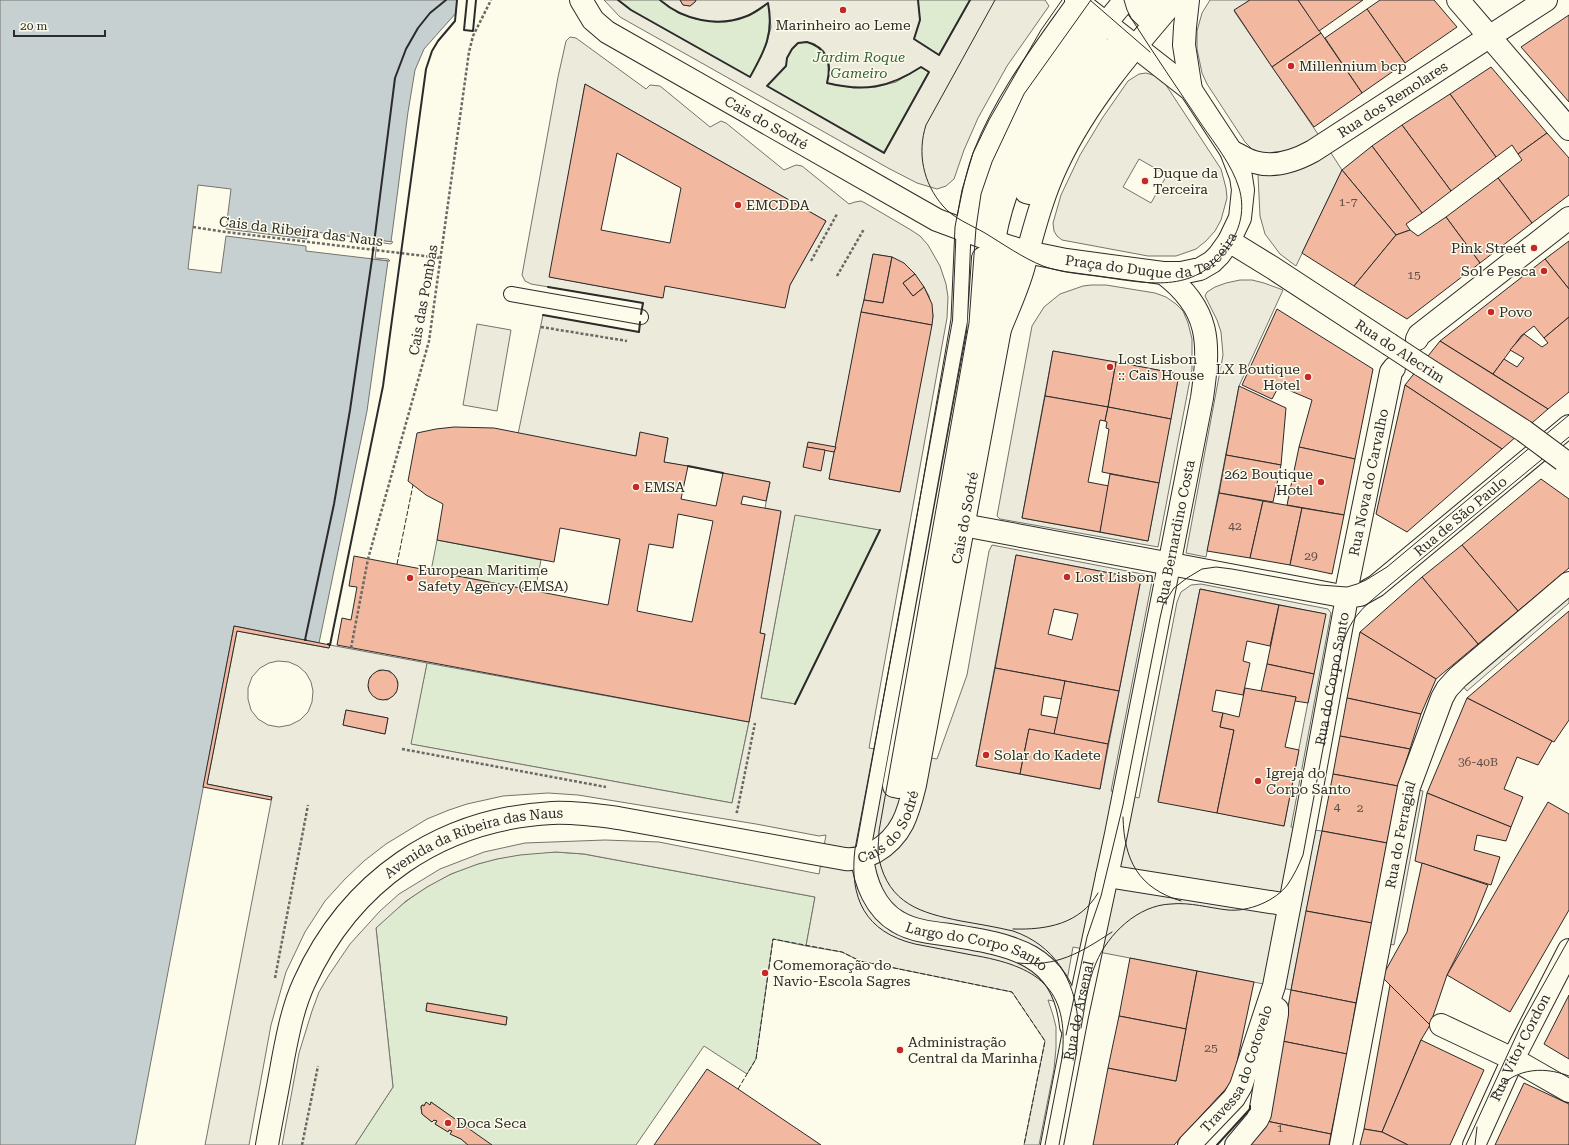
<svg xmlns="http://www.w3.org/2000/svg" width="1569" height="1145" font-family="'Roboto Serif',serif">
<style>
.green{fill:#deebd1;stroke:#74746e;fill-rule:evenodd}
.parking{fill:#eceadb;stroke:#74746e;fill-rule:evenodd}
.water{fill:#c7d0d0;stroke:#74746e}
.pier{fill:#fdfbea;stroke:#74746e}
.building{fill:#f2b8a0;stroke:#2b2b2b;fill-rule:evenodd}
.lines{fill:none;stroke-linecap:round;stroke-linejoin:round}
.lane-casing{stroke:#2b2b2b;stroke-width:16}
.street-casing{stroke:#2b2b2b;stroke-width:24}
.secondary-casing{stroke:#2b2b2b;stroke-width:24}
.primary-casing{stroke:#2b2b2b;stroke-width:24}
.path{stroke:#6a6964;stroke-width:2.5;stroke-dasharray:3 2;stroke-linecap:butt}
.lane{stroke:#fdfbea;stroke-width:14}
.street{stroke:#fdfbea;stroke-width:22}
.secondary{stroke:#fdfbea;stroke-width:22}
.primary{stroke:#fdfbea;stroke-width:22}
.tram{stroke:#2b2b2b;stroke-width:1}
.secondary-bridge-casing{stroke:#2b2b2b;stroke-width:24;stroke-linecap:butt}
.secondary-bridge{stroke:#fdfbea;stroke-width:22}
.fence{stroke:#2b2b2b;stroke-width:1;stroke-dasharray:5 2;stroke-linecap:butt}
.wall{stroke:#2b2b2b;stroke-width:2}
.poi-dot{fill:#c62828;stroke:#fdfbea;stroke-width:1.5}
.labels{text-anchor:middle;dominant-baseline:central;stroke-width:3;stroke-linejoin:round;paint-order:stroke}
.number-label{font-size:12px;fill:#5d4e48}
.poi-label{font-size:14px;fill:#2b2b2b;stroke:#fdfbea;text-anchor:start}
.park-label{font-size:14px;font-style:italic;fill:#34623c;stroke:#fdfbea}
.street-label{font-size:14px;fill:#2b2b2b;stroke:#fdfbea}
</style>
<rect width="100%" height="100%" fill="#fdfbea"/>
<g class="green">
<polygon points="618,0 970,0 884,153 631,10"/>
<polygon points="795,514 880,530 795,704 761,698"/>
<polygon points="437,540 541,560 535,591 431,571"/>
<polygon points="427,663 749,722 732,803 410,744"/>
<path d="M533,853L556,852L584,854L815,897L806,946L773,939L756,1059L747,1074L704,1046L636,1145H490L431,1102L430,1105H422L421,1107L422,1114L432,1122L434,1120L437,1121L435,1124L448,1131L449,1130L452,1131L451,1134L461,1139L468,1145H355L393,1087L376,928C422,882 468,860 533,853ZM427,1003L507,1017L506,1025L426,1011Z"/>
</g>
<g class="parking">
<path d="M604,0H618L631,10L750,77L761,57L767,42L771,27L768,3L747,16L731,21L715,22L695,19L678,13L660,0H680L683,5L690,6L695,2L696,0H918L920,20L914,39L939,55L970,0H1045L1049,6L1007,66L978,118L964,150L954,179L946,186L937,189L917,183L888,168L620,17ZM807,42L815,44L825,53L829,62L830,73L827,83L854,88L876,87L896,82L921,67L929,72L884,152L767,86L786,66L787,58L792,49L798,43Z"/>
<polygon points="1210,0 1250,0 1234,11 1320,137 1308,144 1273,155 1254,151 1245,142 1207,84 1202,73 1197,49 1197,31 1202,13"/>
<path d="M570,37L576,38L646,89L650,85L660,86L710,127L721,121L726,123L784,170L796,165L802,166L849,204L855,202L861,201L865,203L911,230L920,236L928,245L940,266L946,284L948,297L947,318L869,748L937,759L967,675L989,551L992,545L1153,576L1111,791L1139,798L1177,602L1181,592L1191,585L1201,584L1328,609L1331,613L1291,827L1322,831L1291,990L1274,986L1073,947L1063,1003L1048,1000L1053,1015L1056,1027V1048L1054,1069L1039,1145H1024L1045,1041L1012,992L860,961L842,952L806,946L815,897L584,854L556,852L520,855L497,859L478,864L451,874L427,887L406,901L376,928L393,1087L355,1145H282L299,1053L312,1011L319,992L329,975L350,944L380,911L399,894L440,869L484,852L525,843L605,840L659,842L819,874L826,835L819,836L756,824L578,795L548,793L503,796L467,804L449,810L427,819L386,844L364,861L345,879L325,901L316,915L305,932L286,972L271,1025L249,1145H205L272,797L207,784L237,631L329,648L330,645L427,663L411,744L732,803L749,722L765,634L760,633L781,512L765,508L770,482L664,462L668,438L640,433L636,456L518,434L543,315L639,332L643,303L531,284L525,281L522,275L558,77L566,41ZM585,84L826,221L790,285L665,286L662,298L550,277ZM873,254L892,257L909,268L924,287L929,296L933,316L900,492L829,479ZM795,515L880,530L795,704L761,698ZM1016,555L1141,579L1100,789L976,766ZM1200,589L1325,614L1284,826L1158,801ZM278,661L289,662L298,666L306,673L311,682L313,691L312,702L308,712L300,720L290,725L279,727L268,725L258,719L251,710L248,699V688L252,677L260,668L269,663ZM379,670L390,671L398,682L396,693L387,700L376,698L368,688L370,677ZM346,710L388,718L385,734L343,725Z"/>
<path d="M1146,73L1156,76L1164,82L1221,169L1226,188L1227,198L1221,220L1215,231L1206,241L1196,249L1176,256H1148L1062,240L1057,236L1054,231L1053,223L1061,195L1080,155L1103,117L1128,81L1139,74ZM1139,159L1167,175L1151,203L1123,187Z"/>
<polygon points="1329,150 1342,170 1296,266 1280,254 1265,234 1260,216 1258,175 1261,172"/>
<polygon points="1240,280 1252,280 1264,283 1283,290 1239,386 1206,557 1186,553 1223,355 1221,332 1217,320 1205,296 1207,292 1215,287 1226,283"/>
<path d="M1091,285H1106L1155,293L1166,297L1176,304L1183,311L1188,323L1192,339V369L1158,547L1000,519L997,516L1032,326L1044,307L1060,294L1083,286ZM1053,351L1179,374L1148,541L1022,518Z"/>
<polygon points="477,324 511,330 497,411 463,405"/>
<polygon points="1569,592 1569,603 1467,691 1461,684"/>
<polygon points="1414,789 1423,791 1394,945 1385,943"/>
</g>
<polygon class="water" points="0,0 457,0 456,13 424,49 415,70 408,112 391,242 375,240 373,259 388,261 367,411 319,643 234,626 135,1145 0,1145"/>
<polygon class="pier" points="198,185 231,189 226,229 307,239 308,231 393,242 391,244 377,242 375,258 388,259 390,261 306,251 306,246 226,236 221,273 188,269"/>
<g class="building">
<polygon points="680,0 696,0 695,2 690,6 683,5"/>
<polygon points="1250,0 1298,0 1321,33 1272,67 1234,10"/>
<polygon points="1298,0 1363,0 1319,31"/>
<polygon points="1380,0 1434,0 1457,27 1405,63 1367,9"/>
<polygon points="1367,9 1405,63 1362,93 1325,38"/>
<polygon points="1569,15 1569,102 1521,47"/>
<polygon points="1321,33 1362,93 1314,127 1272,67"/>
<polygon points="1491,67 1547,133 1518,154 1512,145 1496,157 1450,94"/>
<path d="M585,84L826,221L790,285L785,308L665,286L663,298L549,277ZM617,153L681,188L670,243L601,230Z"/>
<polygon points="1450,94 1496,157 1451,191 1402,125"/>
<polygon points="1402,125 1451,191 1422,213 1372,146"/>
<polygon points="1547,133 1569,158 1569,195 1532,223 1498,178 1522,160 1518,154"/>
<polygon points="1372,146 1422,213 1406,224 1410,230 1396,235 1342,170"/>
<polygon points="1342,170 1396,235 1354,286 1302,253"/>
<polygon points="1498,178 1532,223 1480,263 1446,217"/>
<polygon points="1446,217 1480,263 1407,319 1354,286 1396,235 1410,230 1418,236"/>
<polygon points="1569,241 1569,289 1545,259"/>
<polygon points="873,254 892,257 883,303 864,300"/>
<polygon points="892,257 904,263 915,274 903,283 913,296 924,287 932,304 933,316 932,325 861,312 864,300 883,303"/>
<polygon points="1545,259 1569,289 1569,317 1544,338 1534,326 1521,336 1493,374 1440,341"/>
<polygon points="915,274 924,287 913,296 903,283"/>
<polygon points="1277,309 1373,369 1355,459 1299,447 1312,400 1279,386 1272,399 1242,385"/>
<polygon points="861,312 932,325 900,492 829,479"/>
<polygon points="1569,317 1569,392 1548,409 1493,374 1504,359 1517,367 1524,358 1510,350 1524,334 1542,347 1548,343 1544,338"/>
<polygon points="1440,341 1548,409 1502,449 1405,385"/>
<polygon points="1053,351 1116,362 1108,407 1045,396"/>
<polygon points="1116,362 1179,374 1171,419 1108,407"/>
<polygon points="1405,385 1502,449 1407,532 1376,514"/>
<polygon points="1239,386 1286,408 1281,465 1226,455"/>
<polygon points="1045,396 1108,407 1105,421 1100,420 1088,482 1109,486 1100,532 1022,518"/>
<polygon points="1108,407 1171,419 1159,483 1102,472 1109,429 1106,428 1107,422 1105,421"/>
<path d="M454,427L494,428L636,456L640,432L668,438L664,462L688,466L681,499L716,506L723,473L770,482L766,501L743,496L741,504L781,511L760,633L765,634L749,722L337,645L342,618L351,620L357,587L349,586L354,556L608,605L620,539L560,528L554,562L437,540L443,504L426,495L408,481L417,433L436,429ZM678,514L713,521L692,622L637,611L649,544L673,548Z"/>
<polygon points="808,442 836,447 834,452 807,447"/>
<polygon points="807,447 825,450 821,471 803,467"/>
<polygon points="1299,447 1355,459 1344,515 1287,505"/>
<polygon points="1226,455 1281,465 1273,502 1219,493"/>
<polygon points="1110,474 1159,483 1148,541 1100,532"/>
<polygon points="1541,479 1569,499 1569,568 1518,611 1462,545"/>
<polygon points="1219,493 1263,501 1250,558 1207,551"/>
<polygon points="1263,501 1302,508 1290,565 1250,558"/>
<polygon points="1302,508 1344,515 1332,574 1290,565"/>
<polygon points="1462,545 1518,611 1478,644 1422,577"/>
<path d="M1016,555L1141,579L1119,691L995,668ZM1054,609L1078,614L1072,640L1048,634Z"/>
<polygon points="1422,577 1478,644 1436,679 1360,632"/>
<polygon points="1200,589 1279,605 1270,646 1247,641 1243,661 1250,663 1243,695 1216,690 1212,711 1223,713 1220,727 1234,730 1217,813 1158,802"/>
<polygon points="1279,605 1326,614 1314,674 1267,664"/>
<polygon points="1569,611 1569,720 1554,742 1467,698"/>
<polygon points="234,626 330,645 329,648 237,631 207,784 272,797 271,800 203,787"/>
<polygon points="1360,632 1436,679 1421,714 1347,698"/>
<polygon points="1267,664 1314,674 1308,703 1295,701 1296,697 1261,691"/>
<polygon points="995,668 1065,681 1062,699 1044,696 1041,715 1058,718 1054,734 1029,729 1020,774 976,766"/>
<circle cx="383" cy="685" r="15"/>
<polygon points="1065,681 1119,691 1108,744 1054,734"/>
<polygon points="1245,688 1296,697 1285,747 1299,750 1284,826 1217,813 1234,730 1220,727 1223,713 1239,717"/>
<polygon points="1347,698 1421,714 1410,749 1340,736"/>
<polygon points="1467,698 1552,741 1538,765 1517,757 1504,789 1523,797 1511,827 1427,793"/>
<polygon points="346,710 388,718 385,734 343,725"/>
<polygon points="1029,729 1108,744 1100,789 1020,774"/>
<polygon points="1340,736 1410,749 1398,786 1333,774"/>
<polygon points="1333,774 1398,786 1387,843 1322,831"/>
<polygon points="1427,793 1511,827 1506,841 1477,835 1474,850 1500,857 1491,885 1415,861"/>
<polygon points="1548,802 1569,814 1569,910 1510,1012 1447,975"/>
<polygon points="1322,831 1387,843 1372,923 1306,911"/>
<polygon points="1422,863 1488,885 1473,923 1447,975 1430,1025 1382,977 1407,932"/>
<polygon points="1306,911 1372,923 1356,1003 1291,990"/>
<polygon points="1130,958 1197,971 1186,1029 1119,1016"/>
<polygon points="1197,971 1254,982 1233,1081 1174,1145 1093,1145 1108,1068 1176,1081"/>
<polygon points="1390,985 1430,1025 1421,1040 1382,1132 1364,1129"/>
<polygon points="1291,990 1356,1003 1347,1054 1282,1041"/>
<polygon points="1569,995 1569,1059 1544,1044"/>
<polygon points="427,1003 507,1017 506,1025 426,1011"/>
<polygon points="1119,1016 1186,1029 1176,1081 1108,1068"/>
<polygon points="1421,1040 1484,1070 1450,1145 1408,1145 1382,1132"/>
<polygon points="1282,1041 1347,1054 1331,1134 1266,1121"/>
<polygon points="707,1069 738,1089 821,1145 654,1145"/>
<polygon points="1524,1083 1569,1104 1569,1145 1495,1145"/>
<polygon points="426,1102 430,1105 431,1102 492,1145 468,1145 461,1139 450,1134 452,1131 449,1130 448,1132 435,1124 437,1121 434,1120 432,1122 422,1114 421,1107 422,1105 424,1106"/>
<polygon points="1266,1121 1331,1134 1329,1145 1249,1145"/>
<polygon points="1364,1129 1382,1132 1408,1145 1360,1145"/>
</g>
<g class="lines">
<g class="lane-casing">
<g id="lane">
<polyline points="511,294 641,317"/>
<path d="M862,857L960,321L964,221C968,199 973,174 981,153C1003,97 1041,48 1075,0"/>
</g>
</g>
<g class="street-casing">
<g id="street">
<polyline points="1147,0 1139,10 1145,16 1158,0"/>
<polyline points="1458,0 1569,129"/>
<path d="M1080,20L1085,24C1055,65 1022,107 1003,156C996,176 991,197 987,218H981C992,143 1037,81 1080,20Z"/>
<path d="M1109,50L1112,52C1078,99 1052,138 1030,193L1026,192C1034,146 1073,80 1109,50Z"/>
<path id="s1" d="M1231,151C1238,154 1246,160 1254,162C1274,168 1295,161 1313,151L1546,0"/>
<polygon points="983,258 988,258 984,337 899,787 894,786 978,333"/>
<polygon points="1001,260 1004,260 1008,262 1008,265 1002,295 999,292"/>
<polyline points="1417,339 1419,335 1569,218"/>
<polyline points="963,525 1347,597"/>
<path id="s2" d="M862,857C865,882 875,909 898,922C913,931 933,933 950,935C1012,945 1063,953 1071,1026"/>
<polyline points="1107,876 1289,905"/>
<polyline points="1441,1025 1513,1059"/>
<path id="s3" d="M1052,1145L1077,1016L1116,834L1202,398C1210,343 1211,309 1163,273"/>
<path id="s4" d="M1189,1145L1234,1098L1241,1086L1274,986L1304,831L1347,597V587L1391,372L1394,368"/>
<polyline points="1236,1145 1257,1120 1260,1114 1277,1014 1277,1009"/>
<path id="s5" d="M1341,1145L1409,787L1442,698L1447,689L1458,677L1569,583"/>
</g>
</g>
<g class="secondary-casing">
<g id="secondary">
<path id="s6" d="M581,0L593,20L607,32L937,220L1007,246L1027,252L1066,260L1163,273H1181L1200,269L1212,262L1219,255L1229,241L1240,218L1243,190L1241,177L1231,151L1191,90L1076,0"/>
<polyline points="1229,241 1273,268 1389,344"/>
<polyline points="1421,365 1524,431"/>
<path id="s7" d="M1347,597L1360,595L1376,586L1569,426"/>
<polyline points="1513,1059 1569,1091"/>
<path id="s8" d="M1474,1145L1513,1059L1569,950"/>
</g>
</g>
<g class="primary-casing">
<g id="primary">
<polyline points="1188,0 1185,27 1184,45 1191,90"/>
<path d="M1000,329C996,313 992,297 991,281C989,208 1032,123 1074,64C1090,42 1108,21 1125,0"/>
<path id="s9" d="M267,1145C272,1116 278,1088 283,1059C288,1033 293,1007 304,983C350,881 440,819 552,813C574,812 596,815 618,818L845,859C856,860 865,857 875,852C902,836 908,814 915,785L1000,329C1008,309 1017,290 1023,269C1033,233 1042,196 1058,163C1087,102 1131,51 1175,0"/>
</g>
</g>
<g class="path">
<polyline points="193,227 226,232 441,258"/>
<polyline points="811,261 837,214"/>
<polyline points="837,276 864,229"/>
<polyline points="541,327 627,341"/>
<polyline points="351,648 368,559 429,341 469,52 473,36 491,0"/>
<polyline points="402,749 606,787"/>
<polyline points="736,811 737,812 755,723"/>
<polyline points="275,978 308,805"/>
<polyline points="302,1145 318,1066"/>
</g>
<use href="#lane" class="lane"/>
<use href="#street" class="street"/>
<use href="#secondary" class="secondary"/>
<use href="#primary" class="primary"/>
<g class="tram">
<path d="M995,0L926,125C917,153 923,183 943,206C953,218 971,225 985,233C1003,244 1023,258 1043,266C1062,273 1083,274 1103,277C1152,284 1197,294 1229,245C1241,228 1245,208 1239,188C1232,165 1215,144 1202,125C1178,89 1154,54 1131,18L1127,10L1124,0"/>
<polyline points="1090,0 1150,52"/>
<path d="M1123,817C1124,860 1138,888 1181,901"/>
<path d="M1013,929C1047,930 1080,924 1098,893"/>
<path d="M1018,963C1057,967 1080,953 1112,932"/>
<path d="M1081,1028C1085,1007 1087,983 1096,963C1108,934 1138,905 1171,904C1190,902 1209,908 1228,910C1248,912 1276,901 1288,884C1294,875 1299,865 1303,855L1343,642C1351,619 1361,609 1379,594L1569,437"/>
<polyline points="1066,1035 1087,937 1101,896 1123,805 1160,618 1163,605 1174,588 1187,578 1202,569 1216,567 1232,569 1320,585 1347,587 1357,584 1366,580 1387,567 1569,415"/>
<path d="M1076,1055C1077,1044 1078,1033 1078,1022C1075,979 1054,945 1013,931C996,927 978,924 961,921C921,913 889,904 879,859C877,850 879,840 879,831L969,323L976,228L981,194L992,162L1024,94L1091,0"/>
<path d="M1062,1058C1070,987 1037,966 972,955C953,951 934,948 915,944C865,932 849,898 855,849L909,562L951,319L955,227L962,190L973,153L989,120L1041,30L1062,0"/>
<path d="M1493,1095C1511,1069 1541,1065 1569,1076"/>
<polyline points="1045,1145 1063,1053"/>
<polyline points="1059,1145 1077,1050"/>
<polyline points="1466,1145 1523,1021 1569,939"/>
<polyline points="1475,1145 1477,1127"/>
</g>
<g class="secondary-bridge-casing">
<g id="secondary-bridge">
<polyline points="1389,344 1421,365"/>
<polyline points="1524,431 1563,460"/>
</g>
</g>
<use href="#secondary-bridge" class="secondary-bridge"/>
<g class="fence">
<polyline points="397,564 413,485"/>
<polyline points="738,1089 756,1059 773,939 842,952 860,961 1012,992 1045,1041 1024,1145"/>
</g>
<g class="wall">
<polyline points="467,0 464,30 473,31 476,0"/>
<path d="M618,0L631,10L750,77C765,50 774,34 768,3C761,8 755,13 747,16C718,28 683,20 660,0"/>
<polyline points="918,0 920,20 914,39 939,55 970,0"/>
<path d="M807,42C828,48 832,63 827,83C864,92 889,88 921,67L929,72L884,153L767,86L786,66L787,58L792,49L798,43Z"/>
<polyline points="548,287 643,303 641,314"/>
<polyline points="543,315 639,332 640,322"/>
<polyline points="688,466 723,473"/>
<polyline points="306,640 305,640 334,504 350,410 372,259 395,78 406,49 418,28 430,13 446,0"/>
<polyline points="328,644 330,645 383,386 426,69 432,51 438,41 455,21 457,0"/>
<polyline points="795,704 880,530"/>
<polyline points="1217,1145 1250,1109 1250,1106"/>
</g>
</g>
<g class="poi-dot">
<circle cx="843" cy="10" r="4"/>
<circle cx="1291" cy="66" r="4"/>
<circle cx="1145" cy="181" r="4"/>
<circle cx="738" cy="205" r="4"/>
<circle cx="1534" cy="248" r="4"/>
<circle cx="1544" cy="271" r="4"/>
<circle cx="1491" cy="312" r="4"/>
<circle cx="1110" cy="367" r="4"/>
<circle cx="1308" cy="377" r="4"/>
<circle cx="1321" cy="482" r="4"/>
<circle cx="636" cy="487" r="4"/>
<circle cx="1067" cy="577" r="4"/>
<circle cx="410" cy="578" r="4"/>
<circle cx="986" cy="755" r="4"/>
<circle cx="1258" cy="781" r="4"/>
<circle cx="765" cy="973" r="4"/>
<circle cx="900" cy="1050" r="4"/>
<circle cx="448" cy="1123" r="4"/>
</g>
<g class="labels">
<g class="number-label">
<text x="1348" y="202">1-7</text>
<text x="1414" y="275">15</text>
<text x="1235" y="526">42</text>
<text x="1311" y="556">29</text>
<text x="1478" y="762">36-40B</text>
<text x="1337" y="807">4</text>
<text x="1360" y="808">2</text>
<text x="1211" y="1048">25</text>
<text x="1280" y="1128">1</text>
</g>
<g class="poi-label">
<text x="843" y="25" text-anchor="middle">Marinheiro ao Leme</text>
<text x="1299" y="66">Millennium bcp</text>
<text x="1153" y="173">Duque da<tspan x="1153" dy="16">Terceira</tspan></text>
<text x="746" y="205">EMCDDA</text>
<text x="1526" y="248" text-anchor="end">Pink Street</text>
<text x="1536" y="271" text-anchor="end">Sol e Pesca</text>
<text x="1499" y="312">Povo</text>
<text x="1118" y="359">Lost Lisbon<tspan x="1118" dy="16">:: Cais House</tspan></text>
<text x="1300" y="369" text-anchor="end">LX Boutique<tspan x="1300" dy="16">Hotel</tspan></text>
<text x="1313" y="474" text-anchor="end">262 Boutique<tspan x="1313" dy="16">Hotel</tspan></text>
<text x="644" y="487">EMSA</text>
<text x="418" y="570">European Maritime<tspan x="418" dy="16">Safety Agency (EMSA)</tspan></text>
<text x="1075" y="577">Lost Lisbon</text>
<text x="994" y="755">Solar do Kadete</text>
<text x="1266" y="773">Igreja do<tspan x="1266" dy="16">Corpo Santo</tspan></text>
<text x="773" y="965">Comemoração do<tspan x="773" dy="16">Navio-Escola Sagres</tspan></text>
<text x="908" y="1042">Administração<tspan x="908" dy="16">Central da Marinha</tspan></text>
<text x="456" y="1123">Doca Seca</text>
</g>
<g class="park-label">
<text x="859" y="57">Jardim Roque<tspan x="859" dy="16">Gameiro</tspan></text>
</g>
<g class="street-label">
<text stroke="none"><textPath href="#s1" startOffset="182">Rua dos Remolares</textPath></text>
<text stroke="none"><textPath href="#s6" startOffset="225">Cais do Sodré</textPath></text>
<text transform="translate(301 231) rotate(7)">Cais da Ribeira das Naus</text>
<text stroke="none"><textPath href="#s6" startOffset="649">Praça do Duque da Terceira</textPath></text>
<text transform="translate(423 300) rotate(-80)">Cais das Pombas</text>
<text transform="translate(1400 351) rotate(33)">Rua do Alecrim</text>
<text stroke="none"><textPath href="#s4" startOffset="697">Rua Nova do Carvalho</textPath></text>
<text stroke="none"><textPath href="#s7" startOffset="141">Rua de São Paulo</textPath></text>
<text stroke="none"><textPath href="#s9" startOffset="1164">Cais do Sodré</textPath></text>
<text stroke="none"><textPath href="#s3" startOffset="625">Rua Bernardino Costa</textPath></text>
<text stroke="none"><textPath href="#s4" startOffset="497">Rua do Corpo Santo</textPath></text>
<text stroke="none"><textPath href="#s9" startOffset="840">Cais do Sodré</textPath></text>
<text stroke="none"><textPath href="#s5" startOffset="316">Rua do Ferragial</textPath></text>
<text stroke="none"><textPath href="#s9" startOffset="399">Avenida da Ribeira das Naus</textPath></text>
<text stroke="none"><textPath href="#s2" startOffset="160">Largo do Corpo Santo</textPath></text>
<text stroke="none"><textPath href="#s3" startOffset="137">Rua do Arsenal</textPath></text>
<text stroke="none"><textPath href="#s8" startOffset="108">Rua Vítor Cordon</textPath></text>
<text stroke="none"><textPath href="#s4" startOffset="92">Travessa do Cotovelo</textPath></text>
</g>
</g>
<path d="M14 30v6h91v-6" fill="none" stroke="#2b2b2b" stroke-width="2"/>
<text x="20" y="30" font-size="12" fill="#2b2b2b" stroke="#fdfbea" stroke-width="3" paint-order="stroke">20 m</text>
</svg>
